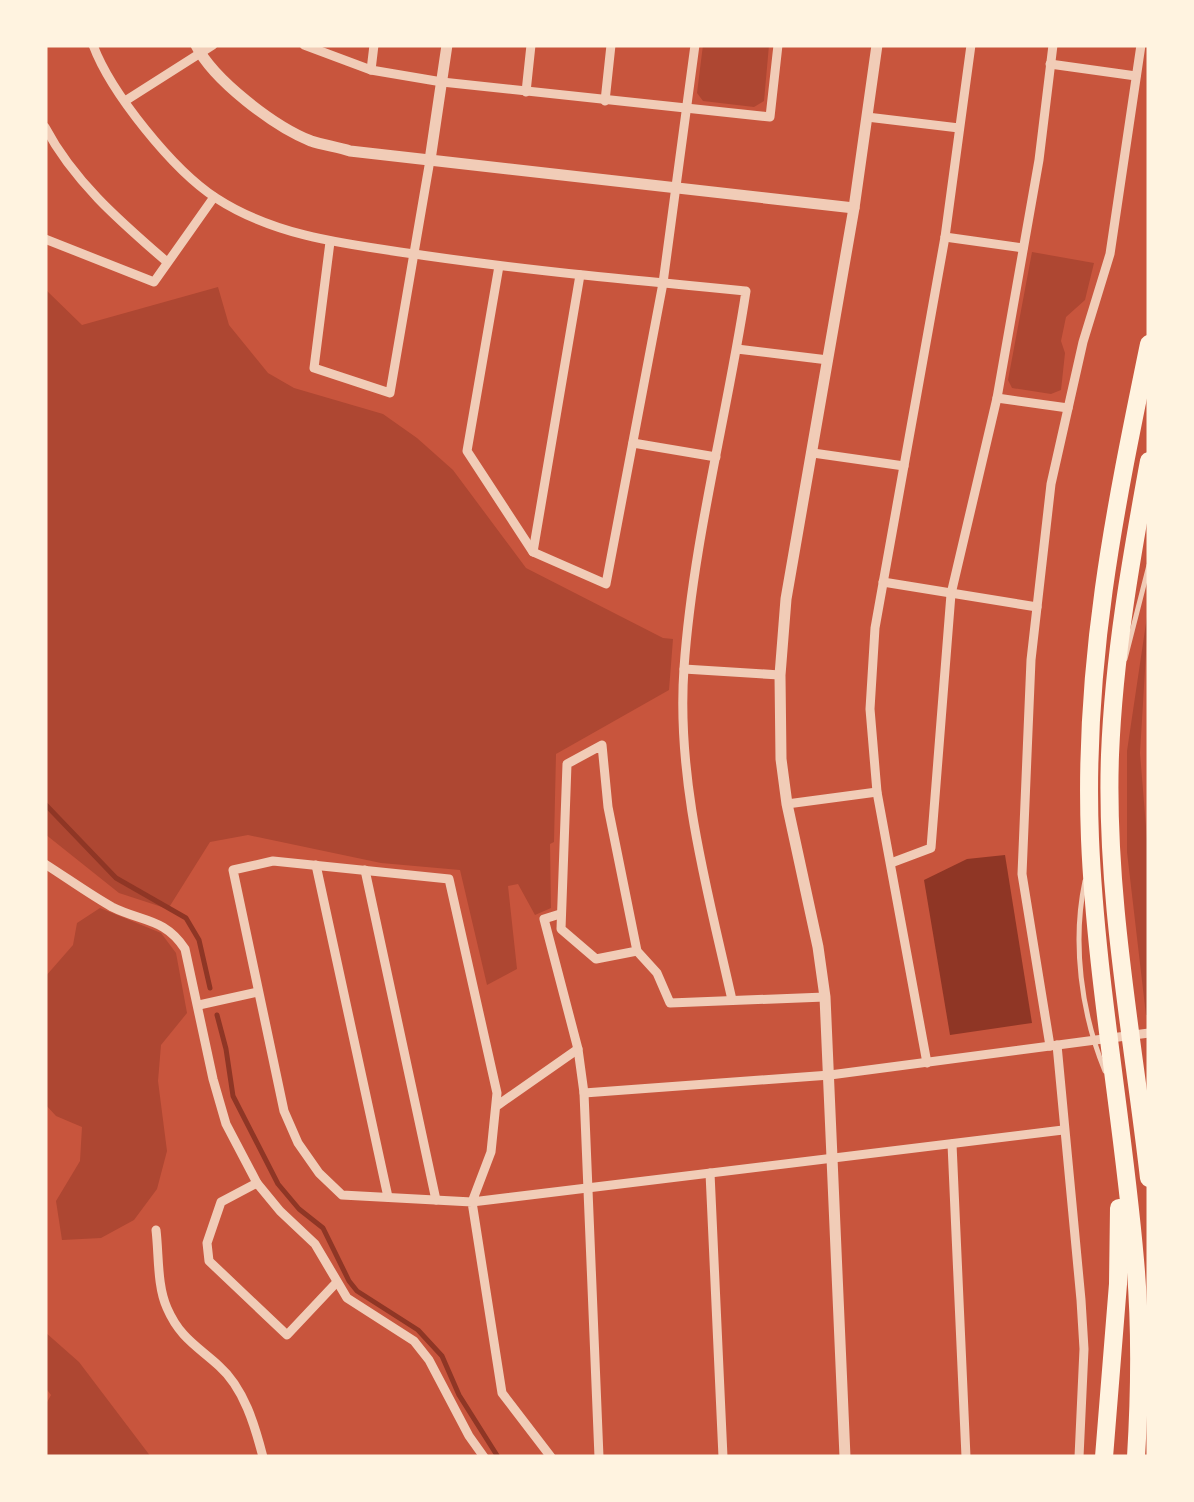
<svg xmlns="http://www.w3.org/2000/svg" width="1194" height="1502" font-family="Jost,sans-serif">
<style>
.green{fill:#ae4732}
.water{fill:#8f3625}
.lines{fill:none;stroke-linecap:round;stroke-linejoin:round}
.stream{stroke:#8f3625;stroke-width:5}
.service{stroke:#f1ccb7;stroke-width:5}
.minor{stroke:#f1ccb7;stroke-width:9}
.tertiary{stroke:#f1ccb7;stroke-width:11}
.motorway{stroke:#fff3e0;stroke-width:18}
</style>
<rect width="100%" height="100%" fill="#c8553d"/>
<g class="green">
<polygon points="703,45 769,45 764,101 754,107 703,101 697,93"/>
<polygon points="1032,252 1094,263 1085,300 1066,317 1061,341 1065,353 1061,390 1051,394 1012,388 1008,380"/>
<polygon points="218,287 229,325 268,373 294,388 383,414 417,438 453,470 526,568 663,638 673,639 669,690 556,754 554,842 550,844 551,908 535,915 518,884 508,886 517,969 487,985 460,870 381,863 248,835 210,842 168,909 119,893 45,834 45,289 82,325"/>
<polygon points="1149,603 1140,753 1149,864 1149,1015 1146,1015 1127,852 1127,751"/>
<polygon points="100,908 161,933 176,953 187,1013 161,1045 158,1081 167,1151 157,1189 134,1220 101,1238 62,1240 56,1201 80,1161 82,1127 56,1116 45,1104 45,977 73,945 77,923"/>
<polygon points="45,1332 79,1362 151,1457 45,1457 45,1406 51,1395 45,1387"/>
</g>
<polygon class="water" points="1005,855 1032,1023 950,1035 924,880 967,859"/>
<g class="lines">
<g class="stream">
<polyline points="45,804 116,878 186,918 199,940 210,988"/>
<polyline points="217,1015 226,1049 233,1096 278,1184 299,1209 323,1228 349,1281 357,1291 418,1330 442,1356 459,1395 498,1457"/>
</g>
<g class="service">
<polyline points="1125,659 1149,565"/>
<path d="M1085,881C1072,942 1081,1013 1105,1071"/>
</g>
<g class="minor">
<path d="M93,45C111,93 173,170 216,198C279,239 355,245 428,256C533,271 640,281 746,291C727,416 693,541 684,668C676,780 708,892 732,1000"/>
<polyline points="304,45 371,70 442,82 770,117 778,45"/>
<polyline points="1050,64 1136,76"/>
<polyline points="371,70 374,45"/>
<polyline points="526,92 531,45"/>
<polyline points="125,101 213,45"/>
<polyline points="605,101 611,45"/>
<polyline points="867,117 959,128"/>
<path d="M45,127C74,182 121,222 167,262"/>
<polyline points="945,237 1023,248"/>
<polyline points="45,239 154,282 214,197"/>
<polyline points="330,242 314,368 390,393 430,160"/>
<polyline points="499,266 467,451 533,552 606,584 663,283 695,45"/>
<polyline points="737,349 828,360"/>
<polyline points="997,398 1068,408"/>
<polyline points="633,443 716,457"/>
<polyline points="813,453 904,466"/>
<polyline points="533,552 580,275"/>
<polyline points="883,582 1037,607"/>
<polyline points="684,669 780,675"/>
<polyline points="787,804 877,792"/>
<polyline points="891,863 931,848 951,594 997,398 1039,160 1053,45"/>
<path d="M45,864C67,878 89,894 112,907C142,922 165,918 185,949L213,1079L226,1124L257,1183L280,1211L315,1244L347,1298L414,1341L429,1360L469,1436L484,1457"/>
<polyline points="316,865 388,1197"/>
<polyline points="365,870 436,1200"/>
<polyline points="560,914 544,919 578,1049 584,1093 599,1457"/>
<polyline points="637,951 608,807 602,745 567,764 561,929 596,959 637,951 657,973 670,1003 825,997"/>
<polyline points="199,1005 258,992"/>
<polyline points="1057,1045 1081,1300 1084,1349 1079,1457"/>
<polyline points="1050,1046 1022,874 1031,660 1051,484 1083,342 1110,254 1141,45"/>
<polyline points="927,1063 877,792 870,709 875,628 945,237 971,45"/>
<polyline points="584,1093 830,1075 1149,1033"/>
<polyline points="498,1105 578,1049"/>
<polyline points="952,1144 966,1457"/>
<polyline points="710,1173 723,1457"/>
<polyline points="257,1183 221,1202 207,1243 209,1261 287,1335 336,1283"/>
<path d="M156,1230C159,1255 157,1286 167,1308C180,1338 197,1346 219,1366C244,1388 255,1426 263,1457"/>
<polyline points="551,1457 502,1393 472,1202 491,1152 497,1093 449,879 273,861 233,870 284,1111 298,1143 319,1173 342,1195 472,1202 1063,1130"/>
</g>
<g class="tertiary">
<path d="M196,45C213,80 275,127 311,141C323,145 337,147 350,151L854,208"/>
<polyline points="430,160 447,45"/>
<polyline points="845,1457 825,997 818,947 787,804 781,759 780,675 786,599 854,208 877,45"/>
</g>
<g class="motorway">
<path d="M1149,461C1131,559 1114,655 1110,755C1105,895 1133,1038 1149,1178"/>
<polyline points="1104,1457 1118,1284 1119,1208"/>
<path d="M1136,1457C1140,1391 1141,1326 1135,1260C1123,1120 1096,980 1090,839C1083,665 1114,513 1149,344"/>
</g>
</g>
<rect width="1194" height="1502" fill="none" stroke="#fff3e0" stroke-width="95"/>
</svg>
